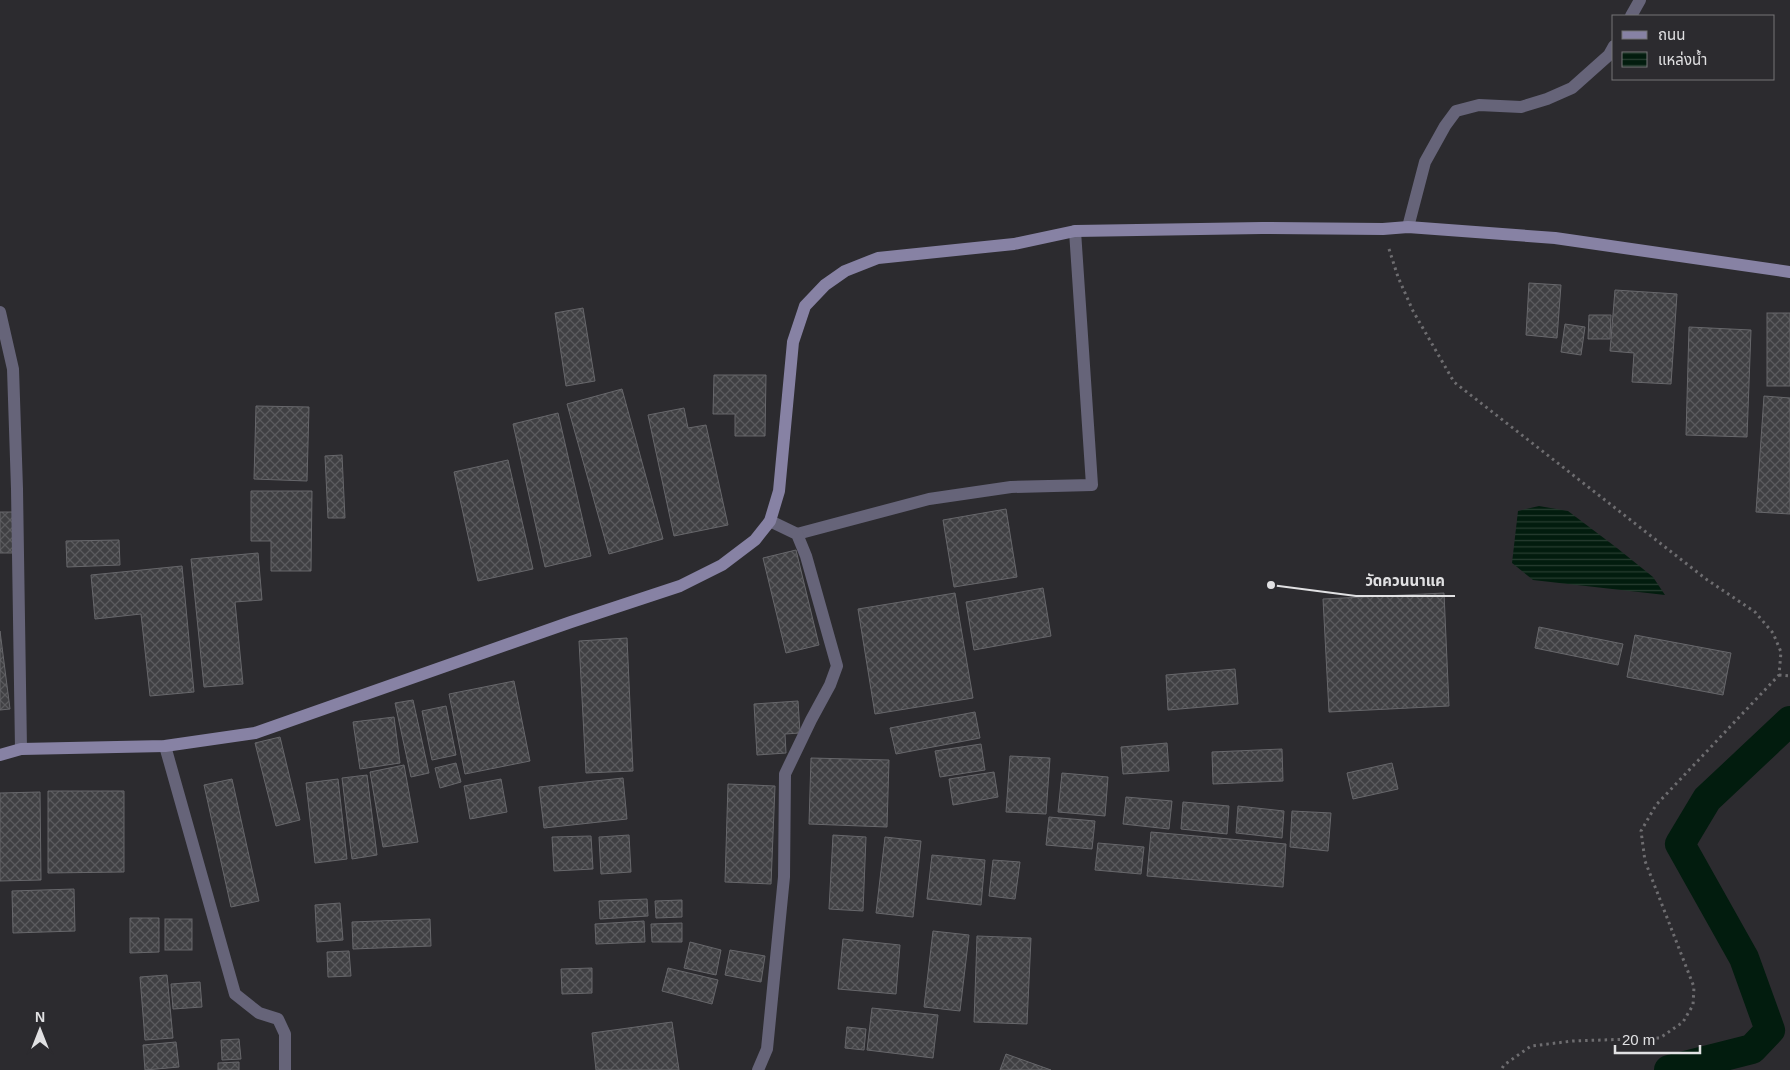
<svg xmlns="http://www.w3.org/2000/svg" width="1790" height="1070" font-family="Arial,'Noto Sans Thai',sans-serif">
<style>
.water{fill:url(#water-rules)}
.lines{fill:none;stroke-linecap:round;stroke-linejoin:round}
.canal{stroke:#021c0e;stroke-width:30}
.building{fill:url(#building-cross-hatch);stroke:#67676b}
.path{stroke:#6e6d70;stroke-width:3;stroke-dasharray:2.5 4;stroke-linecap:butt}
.lane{stroke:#666479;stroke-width:12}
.street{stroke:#666479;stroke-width:12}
.secondary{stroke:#8782a4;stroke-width:12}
.leader{fill:none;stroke:#e1e1e3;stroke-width:2}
.callout-dot{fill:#e1e1e3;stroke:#2c2b2f;stroke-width:2}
.callout-label{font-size:15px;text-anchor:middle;font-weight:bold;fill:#e1e1e3;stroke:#2c2b2f;stroke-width:4;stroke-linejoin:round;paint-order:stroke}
</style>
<defs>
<pattern id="water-rules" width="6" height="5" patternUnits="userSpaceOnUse" patternTransform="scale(1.25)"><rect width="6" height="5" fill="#021c0e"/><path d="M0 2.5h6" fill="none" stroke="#273d31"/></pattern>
<pattern id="building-cross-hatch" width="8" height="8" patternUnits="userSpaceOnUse" patternTransform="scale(1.25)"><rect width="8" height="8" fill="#404043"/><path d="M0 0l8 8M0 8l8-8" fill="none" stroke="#5b5b5e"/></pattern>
</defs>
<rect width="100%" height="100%" fill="#2c2b2f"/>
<polygon class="water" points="1539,506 1568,511 1617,548 1653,577 1665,595 1533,580 1512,563 1518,511"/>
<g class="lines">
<polyline class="canal" points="1669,1070 1752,1049 1770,1030 1744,958 1680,844 1707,799 1790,721"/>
</g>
<g class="building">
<polygon points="1529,283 1561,285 1557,338 1526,335"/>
<polygon points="1615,290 1677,294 1671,384 1632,382 1634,353 1610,351"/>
<polygon points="583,308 595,381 566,386 555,313"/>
<rect x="1767" y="313" width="23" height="73"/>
<polygon points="1589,315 1611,315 1610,339 1588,339"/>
<polygon points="1565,324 1585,327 1581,355 1561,352"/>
<polygon points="1689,327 1751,330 1747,437 1686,435"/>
<polygon points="714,375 766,375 765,436 735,436 735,414 713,414"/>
<polygon points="622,389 663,539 609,554 567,404"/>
<polygon points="1764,396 1790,398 1790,514 1756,512"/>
<polygon points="256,406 309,407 307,481 254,479"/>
<polygon points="684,408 688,428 706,425 728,525 674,536 648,415"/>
<polygon points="558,413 591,556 545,567 513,424"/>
<polygon points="342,455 345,518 328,518 325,456"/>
<polygon points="508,460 533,569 478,581 454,472"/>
<polygon points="251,491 312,491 311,571 271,571 271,541 251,541"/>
<polygon points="1006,509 1017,577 954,587 943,520"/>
<polygon points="0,512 16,512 17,553 0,553"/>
<polygon points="119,540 120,565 67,567 66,541"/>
<polygon points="796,550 819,645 786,653 763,558"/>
<polygon points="258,553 262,600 235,602 243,684 204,687 191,559"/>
<polygon points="182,566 194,692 150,696 141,614 95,619 91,575"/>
<polygon points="1043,588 1051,636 974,650 966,602"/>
<polygon points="955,593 973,698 875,714 858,609"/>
<polygon points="1444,593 1449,706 1329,712 1323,599"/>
<polygon points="1539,627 1623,644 1618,665 1535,648"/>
<polygon points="0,631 10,709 0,710"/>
<polygon points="1635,635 1731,653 1723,695 1627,677"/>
<polygon points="627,638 633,771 586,773 579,641"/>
<polygon points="1235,669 1238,704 1168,710 1166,675"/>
<polygon points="514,681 530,761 465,774 449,694"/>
<polygon points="413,700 429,773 411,777 395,703"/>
<polygon points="798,701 800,733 785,734 786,753 757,755 754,704"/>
<polygon points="446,706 456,755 432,760 422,711"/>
<polygon points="975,712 980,738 896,754 890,728"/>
<polygon points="394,717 400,763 360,769 353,722"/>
<polygon points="280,737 300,820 276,826 255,743"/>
<polygon points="1167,743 1169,771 1123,774 1121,747"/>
<polygon points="981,744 985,770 940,777 935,751"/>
<polygon points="1282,749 1283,781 1213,784 1212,752"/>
<polygon points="1010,756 1050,758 1046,814 1006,812"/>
<polygon points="811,758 889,760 887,827 809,824"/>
<polygon points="456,763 461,782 440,788 435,768"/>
<polygon points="1392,763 1398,789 1353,799 1347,773"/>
<polygon points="404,765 418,842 383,847 370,772"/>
<polygon points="994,772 998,797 953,805 949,779"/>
<polygon points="1062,773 1108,777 1105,816 1058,812"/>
<polygon points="367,775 377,855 352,859 342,778"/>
<polygon points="623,778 627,819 544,828 539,787"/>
<polygon points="232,779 259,901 231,907 204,785"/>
<polygon points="338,779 347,859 315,863 306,783"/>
<polygon points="501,779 507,812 470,819 464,786"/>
<polygon points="728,784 775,786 771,884 725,882"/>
<polygon points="48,791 124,791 124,872 48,873"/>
<polygon points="40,792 41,880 0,881 0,793"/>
<polygon points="1126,797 1172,801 1169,829 1123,824"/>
<polygon points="1183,802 1229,806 1227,834 1181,829"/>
<polygon points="1238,806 1284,811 1282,838 1236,833"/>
<polygon points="1292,811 1331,813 1328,851 1290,847"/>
<polygon points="1049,817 1095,821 1092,849 1046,845"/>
<polygon points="1151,832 1286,844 1283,887 1147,876"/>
<polygon points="629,835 631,872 601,874 599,837"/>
<polygon points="833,835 866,837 863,911 829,909"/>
<polygon points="591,836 593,869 554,871 552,837"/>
<polygon points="885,837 921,841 913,917 876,913"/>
<polygon points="1098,843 1144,847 1141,874 1095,870"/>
<polygon points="932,855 985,860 981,905 927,899"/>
<polygon points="993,860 1020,862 1015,899 989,896"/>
<polygon points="74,889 75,931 13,933 12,891"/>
<polygon points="647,899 648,916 600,919 599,901"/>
<polygon points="682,900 682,917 656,918 655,901"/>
<polygon points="340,903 343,940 317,942 315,905"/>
<polygon points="130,918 159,918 159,952 130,953"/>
<rect x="165" y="919" width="27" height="31"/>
<polygon points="430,919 431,946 353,949 352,922"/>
<polygon points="644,921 645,942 596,944 595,924"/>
<polygon points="682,923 682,942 652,942 651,924"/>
<polygon points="933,931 969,935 960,1011 924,1007"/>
<polygon points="977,936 1031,938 1027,1024 974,1022"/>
<polygon points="843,939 900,945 896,994 838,989"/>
<polygon points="690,942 721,950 716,975 684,968"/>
<polygon points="730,950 765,956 761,982 725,975"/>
<polygon points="349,951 351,976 328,977 327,952"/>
<polygon points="592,968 592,993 562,994 561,969"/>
<polygon points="668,968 718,980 712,1004 662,991"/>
<polygon points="167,975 173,1038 145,1040 140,977"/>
<polygon points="200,982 202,1007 173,1009 171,984"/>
<polygon points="872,1008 938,1015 933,1058 867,1050"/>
<polygon points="672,1022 679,1070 596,1070 592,1033"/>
<polygon points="847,1027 866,1029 864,1050 845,1048"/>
<polygon points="239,1039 241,1059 222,1060 221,1040"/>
<polygon points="176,1042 179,1067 145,1070 143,1045"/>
<polygon points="1006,1054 1051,1070 1000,1070"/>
<polygon points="239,1062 239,1070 218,1070 218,1063"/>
</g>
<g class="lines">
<g class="path">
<polyline points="1389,249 1398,277 1413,311 1454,382 1706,579 1755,612 1773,633 1781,652 1779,675 1656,805 1641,831 1645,861 1694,987 1693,1005 1683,1022 1660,1038 1573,1041 1531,1046 1504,1065 1501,1070"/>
<polyline points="1779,675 1790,676"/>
</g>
<g class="lane">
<polyline points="1631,16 1640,0"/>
<polyline points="1408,227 1425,162 1445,126 1456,111 1479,105 1521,107 1547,99 1572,88 1609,55 1614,46"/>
</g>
<g class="street">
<polyline points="0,312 13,369 17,489 21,749"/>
<polyline points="797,534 929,499 1011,487 1092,485 1075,231"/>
<polyline points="165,746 235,994 259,1013 278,1019 285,1034 285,1070"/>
<polyline points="758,1070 767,1049 784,877 785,774 811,720 830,685 837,666 806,556 797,534 770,521"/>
</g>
<polyline class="secondary" points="0,755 21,749 165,746 255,733 571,622 680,586 722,565 755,540 770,521 779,491 793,342 805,306 825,285 845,271 878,258 1014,244 1075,231 1262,228 1383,229 1408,227 1555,238 1790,272"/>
</g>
<path class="leader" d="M1271 585L1356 596H1455"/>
<circle class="callout-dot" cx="1271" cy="585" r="5"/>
<g class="callout-label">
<text x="1405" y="586">วัดควนนาแค</text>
</g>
<rect x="1612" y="15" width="162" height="65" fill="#2c2b2f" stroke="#747477"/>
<rect x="1622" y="31" width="25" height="8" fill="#8782a4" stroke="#747477"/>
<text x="1658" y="40" font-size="15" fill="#e1e1e3">ถนน</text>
<rect x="1622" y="52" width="25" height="15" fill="url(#water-rules)" stroke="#747477"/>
<text x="1658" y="65" font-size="15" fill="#e1e1e3">แหล่งน้ำ</text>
<g transform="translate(40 1030)" stroke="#2c2b2f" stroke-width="4" paint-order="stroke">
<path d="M0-4L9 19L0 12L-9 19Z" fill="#e1e1e3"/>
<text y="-8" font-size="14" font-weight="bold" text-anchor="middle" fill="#e1e1e3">N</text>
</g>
<path d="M1615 1045v8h85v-8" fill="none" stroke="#e1e1e3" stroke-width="2.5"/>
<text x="1622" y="1045" font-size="15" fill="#e1e1e3" stroke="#2c2b2f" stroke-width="4" paint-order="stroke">20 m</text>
</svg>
